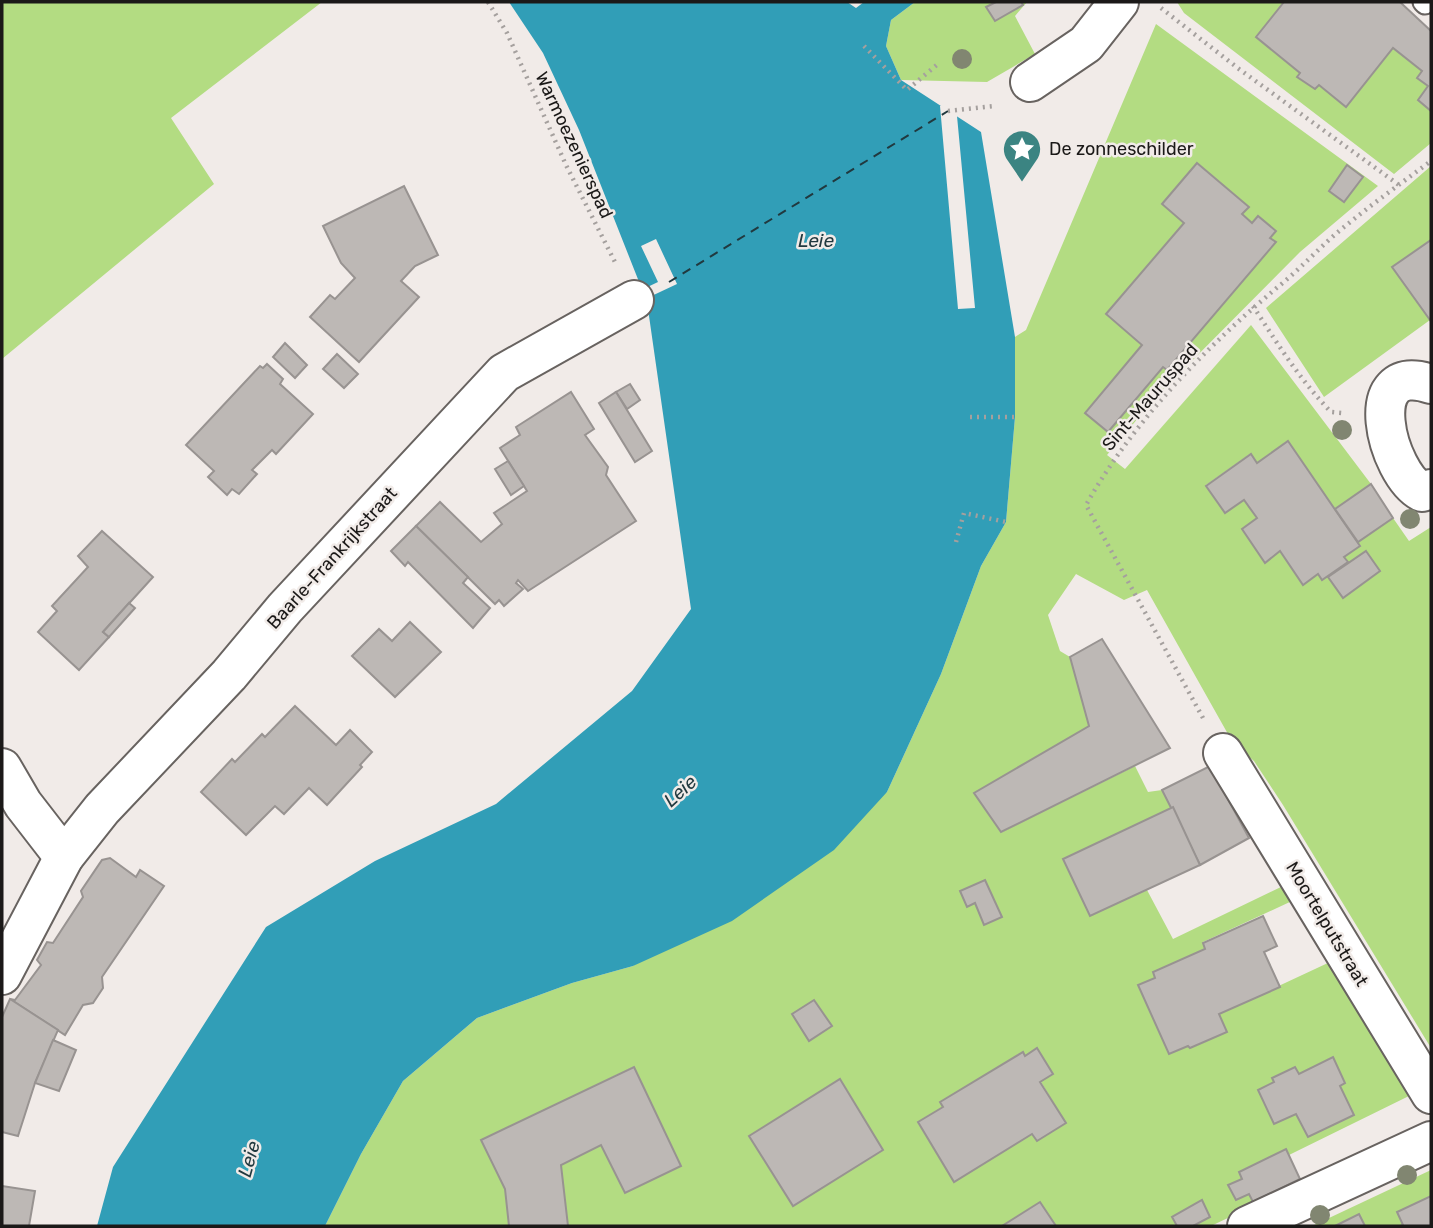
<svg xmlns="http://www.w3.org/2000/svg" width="1433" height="1228" font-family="Rubik,sans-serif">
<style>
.green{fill:#b3dc82;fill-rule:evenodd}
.water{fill:#319eb7}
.pier{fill:#f1ebe8}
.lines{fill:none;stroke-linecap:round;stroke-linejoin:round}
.ferry{stroke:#21393f;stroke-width:2;stroke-dasharray:9 7;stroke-linecap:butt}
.building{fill:#bdb8b5;stroke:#989391;stroke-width:2}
.lane-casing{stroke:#686360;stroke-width:23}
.street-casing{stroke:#686360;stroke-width:42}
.path{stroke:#a5a09e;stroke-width:4.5;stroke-dasharray:2 5;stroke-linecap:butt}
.lane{stroke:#fff;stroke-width:19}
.street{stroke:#fff;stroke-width:38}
.tree{fill:#818671}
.labels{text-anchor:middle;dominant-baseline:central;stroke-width:5;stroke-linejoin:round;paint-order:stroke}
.street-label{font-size:18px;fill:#1b1918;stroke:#f1ebe8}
.poi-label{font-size:18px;fill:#1b1918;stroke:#f1ebe8;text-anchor:start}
.water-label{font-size:19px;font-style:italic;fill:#21393f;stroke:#f1ebe8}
</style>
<rect width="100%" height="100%" fill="#f1ebe8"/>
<g class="green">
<polygon points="2,2 322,2 171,118 214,184 2,359"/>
<polygon points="915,2 1027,2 1015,16 1035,54 987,82 901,80 886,46 891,20"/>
<polygon points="1177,2 1284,2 1257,37 1300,73 1297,77 1315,89 1319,85 1346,107 1393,48 1422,71 1428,86 1418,100 1431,111 1431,143 1394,174 1184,13"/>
<path d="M1156,24L1378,186L1300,252L1155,398L1107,455L1125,469L1251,325L1371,484L1335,509L1287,441L1257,463L1250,454L1206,485L1244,500L1257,518L1242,529L1265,562L1280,551L1318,574L1323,580L1347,562L1344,557L1360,546L1358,542L1393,518L1409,541L1431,527V1048L1283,805L1254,761L1233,743L1147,590L1124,600L1076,574L1048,615L1060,651L1070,657L1089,726L974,793L1002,832L1135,766L1148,792L1162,790L1173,807L1063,859L1090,916L1147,890L1173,939L1283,886L1292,901L1203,942L1205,949L1153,972L1155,978L1139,985L1169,1054L1188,1046L1191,1048L1227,1032L1219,1014L1330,962L1411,1095L1289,1155L1286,1150L1242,1179L1228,1185L1236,1200L1249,1194L1255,1205L1211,1226H1056L1040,1202L1002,1226H568L561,1165L601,1145L625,1193L681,1166L633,1067L482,1140L505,1189L509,1226H325L361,1154L403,1081L477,1018L572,983L633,966L887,792L941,674L981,566L1006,522L1015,417V337L1026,330ZM1197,163L1248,206L1242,214L1252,223L1276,231L1270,238L1276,242L1167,370L1163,367L1107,432L1085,413L1142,345L1106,314L1184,223L1162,204ZM1365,551L1379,572L1343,598L1329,577ZM1037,1049L1041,1082L1066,1123L1037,1140L1032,1134L954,1181L918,1123L943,1107L941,1102L1022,1052L1025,1056ZM1333,1057L1345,1083L1340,1086L1354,1115L1308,1137L1296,1114L1274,1124L1258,1090L1274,1082L1272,1078L1295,1067L1299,1074ZM840,1080L883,1150L793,1205L749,1136Z"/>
<polygon points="1431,166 1431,240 1392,267 1430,320 1324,397 1266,308"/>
<polygon points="1431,1170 1431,1196 1398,1212 1403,1225 1400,1226 1365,1226 1359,1214 1335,1226 1312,1226"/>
</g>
<polygon class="water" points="509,2 847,2 856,8 864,2 915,2 891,20 886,46 901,80 981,132 1015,337 1015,417 1006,522 981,566 941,674 887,792 834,850 732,921 633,966 572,983 477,1018 403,1081 361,1154 325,1226 97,1226 113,1167 266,927 375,861 496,804 632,691 691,609 647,302 579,130 543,53"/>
<g class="pier">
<polygon points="947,105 962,115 957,116 975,308 958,309 940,106"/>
<polygon points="656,239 677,284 643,300 639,291 658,282 641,246"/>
</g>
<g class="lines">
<polyline class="ferry" points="669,282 948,111"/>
</g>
<g class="building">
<polygon points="996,2 1021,2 1023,5 995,21 986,7"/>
<polygon points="1284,2 1400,2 1431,31 1431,111 1418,100 1428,86 1417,78 1422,71 1393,48 1346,107 1319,85 1315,89 1297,77 1300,73 1256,37"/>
<polygon points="1197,163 1249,207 1242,214 1252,223 1258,216 1276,231 1270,238 1276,242 1167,370 1163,367 1108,432 1085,413 1142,345 1106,314 1184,223 1162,204"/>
<polygon points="1347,165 1363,177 1344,202 1329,191"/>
<polygon points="404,186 438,255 415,266 401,281 419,297 359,362 310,317 330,295 335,299 355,278 341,263 323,226"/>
<polygon points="1431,240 1431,319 1430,320 1392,267"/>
<polygon points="285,343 307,365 295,378 273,357"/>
<polygon points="337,354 358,374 344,388 323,369"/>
<polygon points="267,364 283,379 280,384 313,414 276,454 272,450 252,470 257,474 239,494 232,489 227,495 208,477 214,471 186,445 260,366 263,368"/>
<polygon points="630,384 640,400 627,409 616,392"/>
<polygon points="571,392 594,429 585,435 608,467 606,475 636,521 528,591 518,580 516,583 523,589 504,606 499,600 495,604 416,526 440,502 481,542 502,524 494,513 527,491 500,448 520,435 516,427"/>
<polygon points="616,392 652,451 635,462 599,403"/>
<polygon points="1288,441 1360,546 1344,557 1348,562 1322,580 1318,574 1303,585 1280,551 1265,563 1242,529 1257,518 1244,500 1225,513 1206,486 1251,454 1257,463"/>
<polygon points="508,461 524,486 511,495 495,469"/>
<polygon points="1371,484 1393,518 1358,542 1335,509"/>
<polygon points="416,526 468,577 463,583 490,608 473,628 408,562 405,566 391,551"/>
<polygon points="102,531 153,577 103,632 109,637 79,670 38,632 57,611 52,606 88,567 78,556"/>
<polygon points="1366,551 1380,571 1343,598 1328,577"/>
<polygon points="129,603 135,608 109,637 103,632"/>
<polygon points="410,622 441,652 395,697 352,656 379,629 392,641"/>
<polygon points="1102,639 1170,748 1001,832 974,793 1089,726 1070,657"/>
<polygon points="295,706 336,745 350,730 372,752 360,765 362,767 327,805 309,788 284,814 275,806 246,835 201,792 232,759 235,762 262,734 265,737"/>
<polygon points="1210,766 1249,838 1200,865 1162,790"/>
<polygon points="1173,807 1200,865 1090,916 1063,859"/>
<polygon points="110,858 136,877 140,870 164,886 102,977 103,988 93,1003 83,1005 65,1035 10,999 15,1000 41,965 37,960 47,942 53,943 83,897 81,891 102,860"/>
<polygon points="985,880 1002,917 984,925 975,903 967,907 960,891"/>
<polygon points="1263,916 1277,946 1264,952 1280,987 1219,1014 1227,1032 1190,1048 1188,1046 1169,1054 1138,985 1155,978 1153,972 1205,949 1203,943"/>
<polygon points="10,999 58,1030 35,1083 18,1136 2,1132 2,1017"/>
<polygon points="814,1000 832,1026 809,1041 792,1014"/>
<polygon points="53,1040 76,1050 59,1091 35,1083"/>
<polygon points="1037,1048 1053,1074 1040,1082 1066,1123 1037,1141 1032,1134 954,1182 918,1122 943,1107 940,1102 1023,1052 1025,1056"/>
<polygon points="1333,1057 1345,1083 1340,1086 1354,1115 1308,1137 1296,1114 1274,1124 1258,1090 1274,1082 1272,1078 1295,1067 1299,1074"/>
<polygon points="634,1067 681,1166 625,1193 601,1145 561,1165 568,1226 509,1226 505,1189 481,1140"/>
<polygon points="840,1079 883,1150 793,1206 749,1136"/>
<polygon points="1286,1149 1300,1179 1253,1202 1249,1194 1236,1200 1228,1185 1242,1179 1239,1172"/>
<polygon points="2,1186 35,1191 29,1226 2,1226"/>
<polygon points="1431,1196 1431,1226 1400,1226 1403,1225 1397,1212"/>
<polygon points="1202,1200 1210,1217 1193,1226 1177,1226 1172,1217"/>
<polygon points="1040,1202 1056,1226 1002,1226"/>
<polygon points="1359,1214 1365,1226 1335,1226"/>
</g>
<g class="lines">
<g class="lane-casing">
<polyline id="lane" points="1423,2 1425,4"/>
</g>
<g class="street-casing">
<g id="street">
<polyline points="1030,82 1086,44 1119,2"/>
<path d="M1431,384C1357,359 1387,474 1422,492L1431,489"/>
<polyline points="1223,753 1431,1094"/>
<polyline points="2,768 23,804 64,857"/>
<polyline points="2,975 64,857 102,809 229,675 285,608 504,373 634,300"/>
<polyline points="1247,1226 1431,1141"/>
</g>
</g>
<g class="path">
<polyline points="488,2 507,33 566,165 615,262"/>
<polyline points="1161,8 1239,69 1399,185"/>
<polyline points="864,46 907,90 939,63"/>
<polyline points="948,111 995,106"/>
<path d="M1253,306C1277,343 1300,380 1331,412L1342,413"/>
<polyline points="970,417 1015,417"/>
<polyline points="956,542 964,513 1006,522"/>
<path d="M1203,718L1086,505C1134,420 1205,348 1279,286C1300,269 1318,249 1338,232C1368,207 1400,184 1431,161"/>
</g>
<use href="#lane" class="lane"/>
<use href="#street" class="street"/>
</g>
<g class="tree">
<circle cx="962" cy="59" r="10"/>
<circle cx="1342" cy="430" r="10"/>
<circle cx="1410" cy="519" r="10"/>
<circle cx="1407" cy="1175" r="10"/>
<circle cx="1320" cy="1215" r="10"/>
</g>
<defs>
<g id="sight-pin" transform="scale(2.0125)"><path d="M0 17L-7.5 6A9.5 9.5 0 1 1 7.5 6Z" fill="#3b8482" stroke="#f1ebe8"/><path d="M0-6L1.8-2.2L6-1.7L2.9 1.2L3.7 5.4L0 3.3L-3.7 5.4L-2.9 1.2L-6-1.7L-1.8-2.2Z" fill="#fff"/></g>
</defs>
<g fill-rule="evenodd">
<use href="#sight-pin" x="1022" y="149"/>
</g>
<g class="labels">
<g class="street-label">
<text transform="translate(574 145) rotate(65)">Warmoezenierspad</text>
<text transform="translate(1150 397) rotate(-49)">Sint-Mauruspad</text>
<text transform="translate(332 558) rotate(-48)">Baarle-Frankrijkstraat</text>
<text transform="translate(1327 924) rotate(59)">Moortelputstraat</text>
</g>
<g class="poi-label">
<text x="1049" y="149">De zonneschilder</text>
</g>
<g class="water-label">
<text x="816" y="240">Leie</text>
<text transform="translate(680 791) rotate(-42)">Leie</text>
<text transform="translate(249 1159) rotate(-74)">Leie</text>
</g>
</g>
<rect width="1433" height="1228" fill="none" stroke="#1b1918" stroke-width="7"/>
</svg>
